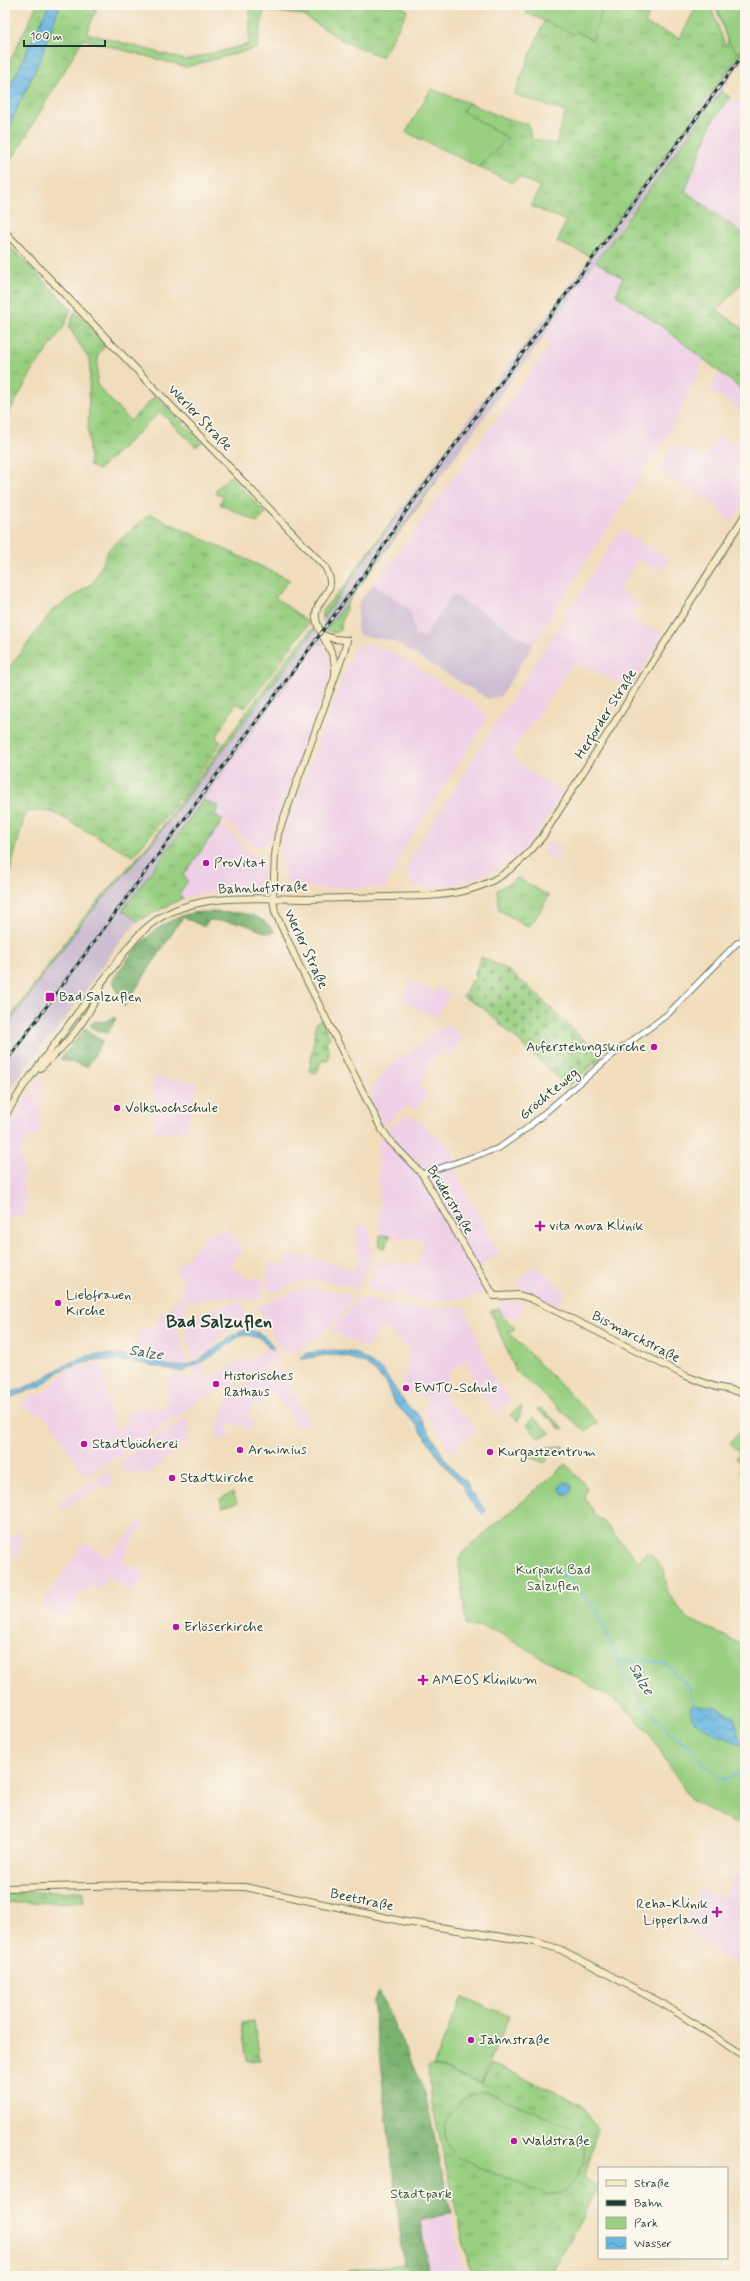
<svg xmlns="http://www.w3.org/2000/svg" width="750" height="2281" font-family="Mynerve,sans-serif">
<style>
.built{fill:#efd0e6}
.industrial{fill:#cdbed2}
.grass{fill:url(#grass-tufts);stroke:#5c865a}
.forest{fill:url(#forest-crowns);stroke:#4c7852}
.cemetery{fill:url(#cemetery-stones);stroke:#5c865a}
.green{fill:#99cf81;stroke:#5c865a}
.water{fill:url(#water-waves);stroke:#447a8b}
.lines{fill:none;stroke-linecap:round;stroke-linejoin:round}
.stream{stroke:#68b6e2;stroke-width:1.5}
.tertiary-casing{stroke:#687564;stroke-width:7}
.secondary-casing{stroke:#687564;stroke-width:8}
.tertiary{stroke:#fff;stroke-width:5}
.secondary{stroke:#f6e9c3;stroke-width:6}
.rail-casing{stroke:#1f3d34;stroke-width:3}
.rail{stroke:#fbf7ec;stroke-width:1.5;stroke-dasharray:4.5;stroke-linecap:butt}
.poi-dot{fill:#b5179e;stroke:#fbf7ec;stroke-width:1.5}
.labels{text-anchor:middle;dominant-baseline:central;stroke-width:3.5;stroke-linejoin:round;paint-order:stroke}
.street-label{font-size:14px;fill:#1f3d34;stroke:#fbf7ec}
.poi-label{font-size:14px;fill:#1f3d34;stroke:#fbf7ec;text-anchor:start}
.park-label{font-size:14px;fill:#375a43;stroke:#fbf7ec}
.water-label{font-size:15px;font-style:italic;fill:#315b60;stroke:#fbf7ec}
.district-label{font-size:18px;font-weight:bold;fill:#1f3d34;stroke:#fbf7ec}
</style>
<defs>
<pattern id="grass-tufts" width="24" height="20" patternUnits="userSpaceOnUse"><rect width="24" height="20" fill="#99cf81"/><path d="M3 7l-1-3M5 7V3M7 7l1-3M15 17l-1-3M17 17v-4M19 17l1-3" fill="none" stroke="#7ca96a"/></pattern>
<pattern id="forest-crowns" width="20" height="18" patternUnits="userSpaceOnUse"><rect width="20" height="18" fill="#7ab26f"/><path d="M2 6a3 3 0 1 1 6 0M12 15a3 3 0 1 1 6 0" fill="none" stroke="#63925c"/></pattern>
<pattern id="cemetery-stones" width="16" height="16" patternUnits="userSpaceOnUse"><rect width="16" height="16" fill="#99cf81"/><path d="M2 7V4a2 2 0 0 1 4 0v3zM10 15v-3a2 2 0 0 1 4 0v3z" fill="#7ca96a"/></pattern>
<pattern id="water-waves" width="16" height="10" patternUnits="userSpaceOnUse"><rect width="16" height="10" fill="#68b6e2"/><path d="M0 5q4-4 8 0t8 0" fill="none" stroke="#5595b8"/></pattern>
</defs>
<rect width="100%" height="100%" fill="#fbf7ec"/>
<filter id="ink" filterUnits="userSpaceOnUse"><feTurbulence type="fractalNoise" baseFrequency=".025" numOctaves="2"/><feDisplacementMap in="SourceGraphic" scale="8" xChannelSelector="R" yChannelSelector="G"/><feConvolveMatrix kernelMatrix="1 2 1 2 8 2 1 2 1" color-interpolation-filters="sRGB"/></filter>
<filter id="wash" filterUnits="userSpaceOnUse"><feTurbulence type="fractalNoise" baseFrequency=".012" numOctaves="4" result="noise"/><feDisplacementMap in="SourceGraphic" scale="16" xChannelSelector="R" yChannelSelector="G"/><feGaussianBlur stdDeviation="0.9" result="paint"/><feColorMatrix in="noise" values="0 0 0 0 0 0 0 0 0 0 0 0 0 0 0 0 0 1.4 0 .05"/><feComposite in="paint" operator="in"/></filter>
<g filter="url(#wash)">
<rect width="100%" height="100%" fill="#f1ddbc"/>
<g class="built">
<polygon points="730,97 745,107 745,235 685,191 712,122"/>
<polygon points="596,262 623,278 616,295 668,331 704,361 695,381 665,439 533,645 453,594 424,637 415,635 410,609 373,584 395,558 550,345 543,338"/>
<polygon points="719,373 745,392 745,414 710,390"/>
<polygon points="718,435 745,447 745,456 735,471 745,475 745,501 732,521 719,513 721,509 658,470 673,446 705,457"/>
<polygon points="621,529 668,559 661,572 638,559 619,590 639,603 630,620 665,633 631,688 574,662 511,754 520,764 540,779 564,792 530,843 519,854 496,869 472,880 442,887 411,887 411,880 407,874 407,868 412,854"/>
<polygon points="323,644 330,658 331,675 270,843 260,847 247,842 232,826 214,815 218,807 204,800 316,646"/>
<polygon points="358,645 378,647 397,655 481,708 486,715 485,723 402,852 395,872 390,879 388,878 387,888 317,888 299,886 289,883 282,871 280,854 283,835 353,650"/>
<polygon points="221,823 249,852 264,860 262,882 258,888 213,892 183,898 179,895 188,880 183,876"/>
<polygon points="550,842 558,847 561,863 543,853"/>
<polygon points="410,981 435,992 437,987 451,993 436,1018 402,1000"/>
<polygon points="446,1025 449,1025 464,1038 450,1055 440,1050 419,1085 428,1095 415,1110 408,1106 382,1126 371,1104 373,1086 389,1067"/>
<polygon points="42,1076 40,1133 24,1141 21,1152 26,1215 8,1219 8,1240 5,1240 5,1135 18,1109"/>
<polygon points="154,1076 197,1083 186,1133 154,1131"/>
<polygon points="408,1115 411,1115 453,1150 454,1168 500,1254 474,1269 487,1292 462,1299 428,1301 366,1290 375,1263 380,1261 415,1265 421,1257 423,1240 380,1235 378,1144 387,1128"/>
<polygon points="357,1224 370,1228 370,1261 358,1288 318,1280 298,1282 276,1292 267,1291 268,1264 285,1264 288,1254 308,1256 354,1270 360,1257 357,1252"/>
<polygon points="232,1229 228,1239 237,1239 242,1250 231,1265 243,1276 264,1279 262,1298 254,1300 227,1297 205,1298 195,1302 177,1295 184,1282 175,1270 211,1232"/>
<polygon points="534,1264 564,1291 557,1308 526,1292 517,1283"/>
<polygon points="309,1287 353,1295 338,1320 327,1330 297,1351 286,1353 273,1337 258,1307 299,1289"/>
<polygon points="176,1297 188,1304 180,1320 178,1331 187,1365 175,1366 130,1357 143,1327 152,1330 161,1312 168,1315"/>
<polygon points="358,1298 428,1309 465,1307 494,1380 511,1399 497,1412 480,1393 466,1361 451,1370 444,1402 453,1406 477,1430 451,1452 424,1411 428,1399 400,1389 407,1370 409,1349 390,1331 382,1327 366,1348 332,1331"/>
<polygon points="520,1301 521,1316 504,1318 501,1316 499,1305 503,1303"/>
<polygon points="237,1302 241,1304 248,1321 230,1329 218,1338 220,1340 215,1344 215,1349 193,1360 185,1326 189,1321 219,1306"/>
<polygon points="270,1348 274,1349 279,1361 199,1401 132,1448 86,1476 68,1451 56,1429 45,1416 20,1407 28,1398 45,1391 70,1369 96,1363 102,1365 114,1429 123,1427 129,1411 137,1408 164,1408 170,1374 188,1378 194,1377 193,1368 202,1363 206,1379 238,1362 244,1363 257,1357 256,1355"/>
<polygon points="281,1367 310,1424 296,1425 275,1392 251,1408 252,1411 246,1417 255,1424 251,1429 228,1422 227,1442 215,1437 225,1406 232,1391"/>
<polygon points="189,1416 188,1444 173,1448 172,1455 147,1475 137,1472 126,1473 118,1463"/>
<polygon points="110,1469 111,1485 105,1489 102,1485 63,1509 58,1504"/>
<polygon points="140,1521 145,1523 129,1546 121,1561 146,1573 133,1593 108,1576 97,1590 90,1586 85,1593 82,1592 63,1620 42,1604 84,1542 108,1557"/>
<polygon points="18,1531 22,1540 20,1556 15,1559 12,1548 6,1539"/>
<polygon points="745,1860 745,1972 683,1925 699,1889 723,1899"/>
<polygon points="451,2213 464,2271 429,2276 420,2221"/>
</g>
<g class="industrial">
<polygon points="737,59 741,62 721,91 618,230 543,338 326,630 322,620 403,506 591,256"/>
<polygon points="373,584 410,609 415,635 424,637 453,594 533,645 501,696 488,699 393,641 359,635 357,629 358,604"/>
<polygon points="315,629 323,644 316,646 123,910 138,921 121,940 52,1037 48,1037 5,1095 5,1028 81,924 151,844"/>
</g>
<g class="grass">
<polygon points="37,5 49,5 5,97 5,71"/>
<polygon points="60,5 98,5 87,33 186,60 249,44 250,12 253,5 398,5 408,10 382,57 347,43 302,15 264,10 257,48 186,67 83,39 13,158 5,155 5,135 41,57"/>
<polygon points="573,5 652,5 645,24 680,38 697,5 710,5 725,45 728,42 715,5 745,5 745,47 591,256 557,242 566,221 531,206 540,187 519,177 512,183 479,167 485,162 462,111 469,103 501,117 528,124 532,139 556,144 565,112 514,94 544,22 576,20"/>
<polygon points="721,91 730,97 712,122 685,191 745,235 745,283 743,281 718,310 745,330 745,392 668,331 616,295 623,278 596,262"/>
<polygon points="5,241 71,309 63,328 33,370 5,420"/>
<polygon points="75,311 107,344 98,354 97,385 130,421 155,396 202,442 196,447 160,412 99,470 90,466 88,430 90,361 69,327"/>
<polygon points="230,476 266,514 257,522 220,504 223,496 216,494 216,489"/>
<polygon points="438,479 347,604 340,630 335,633 326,630"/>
<polygon points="150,514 290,580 275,597 308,622 308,625 245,708 236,703 216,738 221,742 185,793 180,800 176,798 175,801 177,803 133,856 52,812 26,811 5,890 5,673 52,611 93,583 109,549"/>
<polygon points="397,515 322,620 322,612 326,606 349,581 357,567"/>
<polygon points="314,627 315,629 151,844 81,924 5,1028 5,1025 79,923 150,843 284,662"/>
<polygon points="204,800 219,807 214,815 223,820 183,876 188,880 179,895 183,898 138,921 123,910"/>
<polygon points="518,878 549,896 533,922 527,926 499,910 497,890"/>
<polygon points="380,1235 390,1236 385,1248 379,1247"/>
<polygon points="521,1406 522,1407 518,1421 510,1415"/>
<polygon points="539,1407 564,1428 560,1429 549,1417 548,1418 537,1410"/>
<polygon points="533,1417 551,1433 539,1438 527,1426"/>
<polygon points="564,1446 553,1456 547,1447"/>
<polygon points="542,1448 548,1460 545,1463 529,1457 529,1449"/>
<polygon points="83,1891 84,1902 5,1903 5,1893"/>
<polygon points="254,2021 260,2060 247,2061 241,2023"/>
<polygon points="491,2064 582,2104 597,2130 583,2178 599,2187 550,2276 471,2276 432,2104 428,2066 431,2065 481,2084"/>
<polygon points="231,2270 232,2276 206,2276 206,2274"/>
</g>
<g class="forest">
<path d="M210,912C238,914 255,908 275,932L267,933L241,923L209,920L204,927L183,917L124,1007L122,1005L113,980C132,951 154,923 188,914C195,912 203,912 210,912Z"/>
<polygon points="114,1017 116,1019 107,1034 102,1031 101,1033 90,1026 93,1022 107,1021"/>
<polygon points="85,1028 103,1041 87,1067 60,1059"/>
<polygon points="379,1991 425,2093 451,2213 420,2221 429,2275 464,2271 465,2276 416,2276 404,2264 373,2002"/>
</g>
<g class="cemetery">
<polygon points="481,957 506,969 530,988 602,1057 568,1087 483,1008 463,997 471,981 474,981 476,977 474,975"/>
<polygon points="321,1019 330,1038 326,1041 329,1050 328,1061 321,1061 317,1074 310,1071 310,1067 316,1023"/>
</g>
<g class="green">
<polygon points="529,5 604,5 592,40 576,31 574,34 526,13"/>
<path d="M717,5H745V45L739,53C724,45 722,19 717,5Z"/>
<polygon points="431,89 469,103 462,111 508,138 479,167 406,132"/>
<polygon points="499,1308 502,1316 515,1328 512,1331 507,1331 598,1422 586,1432 516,1371 490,1311"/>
<polygon points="745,1420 745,1477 739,1471 743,1467 736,1457 740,1453 730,1443 741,1431"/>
<polygon points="566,1464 587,1487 584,1498 592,1508 594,1515 602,1520 638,1561 649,1551 664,1570 668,1593 687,1618 745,1646 745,1798 742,1812 735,1824 691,1800 649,1733 620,1703 498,1632 477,1626 466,1626 459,1563 463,1552"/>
<polygon points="233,1492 237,1503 222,1507 220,1499"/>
<polygon points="462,1997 509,2016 481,2083 433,2065"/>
<path d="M486,2092L575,2128L584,2144V2161L576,2179L563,2193L549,2195L459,2159C453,2153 447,2147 445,2139C442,2123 457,2102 470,2096C475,2094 481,2093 486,2092Z"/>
<polygon points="404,2264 416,2276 348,2276 348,2270"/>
</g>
<g class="water">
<polygon points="49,5 60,5 41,57 5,135 5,97"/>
<path d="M244,1330C259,1330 267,1336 274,1349L272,1351L260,1338L247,1335L240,1336L216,1354L183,1372L129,1361L94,1360L62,1370L41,1386L12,1397V1392C40,1385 60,1363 88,1356C105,1352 129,1356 146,1359C158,1362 171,1368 184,1366C208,1361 222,1338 244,1330Z"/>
<polygon points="334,1350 356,1353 383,1371 407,1406 418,1414 446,1460 458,1476 466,1481 472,1494 486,1510 483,1514 469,1500 463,1486 445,1466 417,1425 394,1403 386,1383 374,1370 364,1363 344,1356 327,1355 301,1359 300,1358 308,1353"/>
<circle cx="566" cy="1488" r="6"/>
<path d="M692,1704L701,1707H715L734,1716L739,1737L744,1744C732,1742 700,1729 693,1719C690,1715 690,1709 692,1704Z"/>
</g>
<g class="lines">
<g class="stream">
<polyline points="5,1395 13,1394"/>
<polyline points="541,1564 570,1580 598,1613 619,1662 641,1702 677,1739 694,1750 702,1765 713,1771 719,1778 724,1779 734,1775 745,1776"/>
<polyline points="619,1662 642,1660 666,1664 689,1688 693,1706"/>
</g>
</g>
</g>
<g filter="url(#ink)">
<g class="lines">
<g class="tertiary-casing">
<polyline id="tertiary" points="422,1174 499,1148 526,1129 610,1057 668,1014 737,943 745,941"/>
</g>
<g class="secondary-casing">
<g id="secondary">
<path d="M5,232L325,567C341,594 314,596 316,618C318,637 337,649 335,673"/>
<polyline points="323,635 334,639 347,640 344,652 278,834 275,855 273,899 275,912 297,961 381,1128 390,1141 422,1174 494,1296 519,1295 532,1299 686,1376 716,1387 745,1393"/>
<path d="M40,1068C65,1047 91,1016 101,986"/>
<path d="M5,1116L23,1087L90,996C114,971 127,941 155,921C198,891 260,899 309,899C348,898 388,897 427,896C480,893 510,878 543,836L745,515"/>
<polyline points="5,1888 134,1885 245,1887 406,1922 535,1942 559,1949 589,1964 665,2005 745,2056"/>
</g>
</g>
<use href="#tertiary" class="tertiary"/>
<use href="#secondary" class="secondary"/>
<g class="rail-casing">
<polyline id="rail" points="5,1063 374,561 406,511 745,52"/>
</g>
<use href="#rail" class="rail"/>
</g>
</g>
<g class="poi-dot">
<circle cx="206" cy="863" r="4"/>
<rect x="45" y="992" width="10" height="10" rx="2"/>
<circle cx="654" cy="1047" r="4"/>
<circle cx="117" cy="1108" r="4"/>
<path d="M538 1220h4v4h4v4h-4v4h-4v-4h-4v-4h4z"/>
<circle cx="58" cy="1303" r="4"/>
<circle cx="216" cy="1384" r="4"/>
<circle cx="406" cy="1388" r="4"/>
<circle cx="84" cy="1444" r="4"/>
<circle cx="240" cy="1450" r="4"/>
<circle cx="490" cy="1452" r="4"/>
<circle cx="172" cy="1478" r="4"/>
<circle cx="176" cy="1627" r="4"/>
<path d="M421 1674h4v4h4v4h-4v4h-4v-4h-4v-4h4z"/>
<path d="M715 1906h4v4h4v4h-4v4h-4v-4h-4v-4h4z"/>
<circle cx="471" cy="2040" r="4"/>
<circle cx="514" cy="2141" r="4"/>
</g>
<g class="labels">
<g class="street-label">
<text transform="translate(200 418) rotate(46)">Werler Straße</text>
<text transform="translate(606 714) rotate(-58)">Herforder Straße</text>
<text transform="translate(263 888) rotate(-2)">Bahnhofstraße</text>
<text transform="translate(306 949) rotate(65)">Werler Straße</text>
<text transform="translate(549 1094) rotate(-40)">Gröchteweg</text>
<text transform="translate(450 1200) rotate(59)">Brüderstraße</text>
<text transform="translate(636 1337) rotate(27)">Bismarckstraße</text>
<text transform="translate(362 1900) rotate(12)">Beetstraße</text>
</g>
<g class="poi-label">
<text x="214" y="863">ProVita+</text>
<text x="59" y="997">Bad Salzuflen</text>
<text x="646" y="1047" text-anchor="end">Auferstehungskirche</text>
<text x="125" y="1108">Volkshochschule</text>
<text x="549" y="1226">vita nova Klinik</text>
<text x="66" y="1295">Liebfrauen<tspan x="66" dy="16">Kirche</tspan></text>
<text x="224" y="1376">Historisches<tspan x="224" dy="16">Rathaus</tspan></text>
<text x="414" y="1388">EWTO-Schule</text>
<text x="92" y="1444">Stadtbücherei</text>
<text x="248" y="1450">Arminius</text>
<text x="498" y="1452">Kurgastzentrum</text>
<text x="180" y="1478">Stadtkirche</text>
<text x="184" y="1627">Erlöserkirche</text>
<text x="432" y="1680">AMEOS Klinikum</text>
<text x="708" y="1904" text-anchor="end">Reha-Klinik<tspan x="708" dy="16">Lipperland</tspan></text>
<text x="479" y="2040">Jahnstraße</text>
<text x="522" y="2141">Waldstraße</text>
</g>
<g class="park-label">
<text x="553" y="1570">Kurpark Bad<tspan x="553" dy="16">Salzuflen</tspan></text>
<text x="421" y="2194">Stadtpark</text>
</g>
<g class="water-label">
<text transform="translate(146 1353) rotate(9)">Salze</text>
<text transform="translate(641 1679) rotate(60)">Salze</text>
</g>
<g class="district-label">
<text x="219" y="1322">Bad Salzuflen</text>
</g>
</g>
<rect width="750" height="2281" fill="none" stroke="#fbf7ec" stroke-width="20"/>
<rect x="598" y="2167" width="130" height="92" fill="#fbf7ec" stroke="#a3ada2"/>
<rect x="606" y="2180" width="20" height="6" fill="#f6e9c3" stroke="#a3ada2"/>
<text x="634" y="2187" font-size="12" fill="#1f3d34">Straße</text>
<rect x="606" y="2200" width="20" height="6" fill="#1f3d34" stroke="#a3ada2"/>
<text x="634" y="2207" font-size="12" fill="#1f3d34">Bahn</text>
<rect x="606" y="2217" width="20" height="12" fill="#99cf81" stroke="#a3ada2"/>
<text x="634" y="2227" font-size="12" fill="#1f3d34">Park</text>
<rect x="606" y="2237" width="20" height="12" fill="url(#water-waves)" stroke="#a3ada2"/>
<text x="634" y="2247" font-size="12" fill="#1f3d34">Wasser</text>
<path d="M24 40v6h81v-6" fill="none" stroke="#1f3d34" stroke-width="2"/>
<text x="30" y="40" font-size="12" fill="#1f3d34" stroke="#fbf7ec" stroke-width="3" paint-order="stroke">100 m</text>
</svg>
